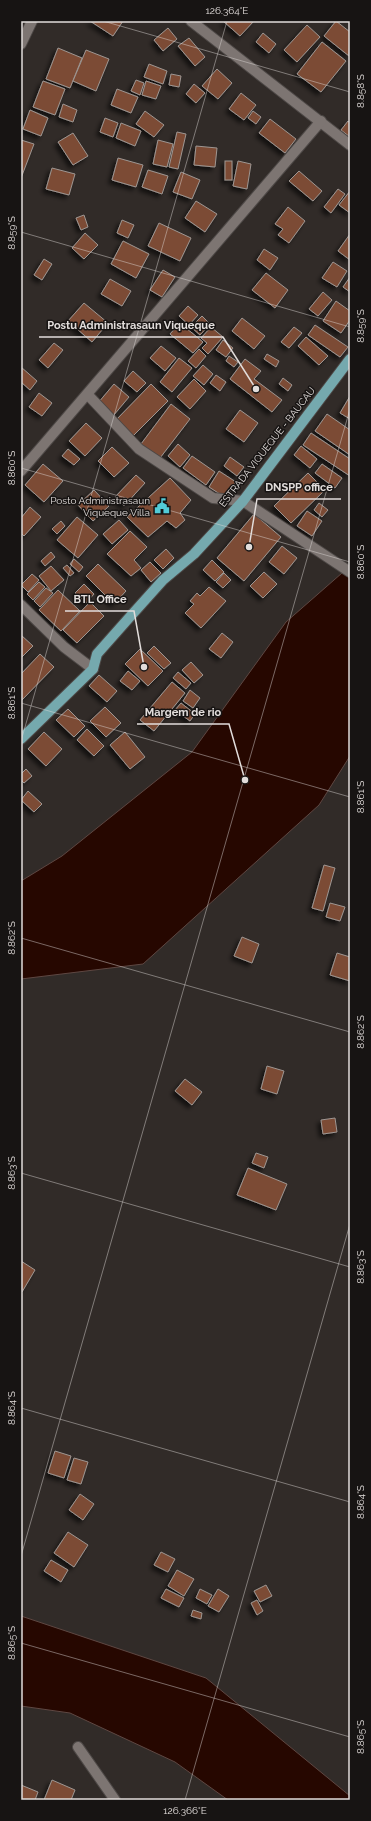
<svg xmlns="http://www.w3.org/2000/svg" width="371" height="1821" font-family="Raleway,sans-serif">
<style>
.water{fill:#260700;stroke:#5e4742}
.building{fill:#7c4c35;stroke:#9e9692;filter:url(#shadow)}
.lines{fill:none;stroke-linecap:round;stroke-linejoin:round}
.street-casing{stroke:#4d4846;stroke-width:12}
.primary-casing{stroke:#4d4846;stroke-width:12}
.street{stroke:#7d7572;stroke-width:10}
.primary{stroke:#75a9ae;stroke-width:10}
.ticks{fill:none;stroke:#e2dddb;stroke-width:1;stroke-opacity:0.45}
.labels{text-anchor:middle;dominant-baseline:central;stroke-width:3;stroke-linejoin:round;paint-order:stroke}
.street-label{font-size:10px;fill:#e2dddb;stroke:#171413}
.poi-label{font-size:10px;fill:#e2dddb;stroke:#171413;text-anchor:end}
.leader{fill:none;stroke:#e2dddb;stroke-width:1.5}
.callout-dot{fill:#e2dddb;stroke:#171413;stroke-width:1.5}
.callout-label{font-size:11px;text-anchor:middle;font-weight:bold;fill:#e2dddb;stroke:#171413;stroke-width:3;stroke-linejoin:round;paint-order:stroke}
.neatline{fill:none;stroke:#e2dddb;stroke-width:1.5}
.ticks-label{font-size:10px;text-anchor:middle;fill:#e2dddb}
</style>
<defs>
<filter id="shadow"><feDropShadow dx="-3.5" dy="3.5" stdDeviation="2" flood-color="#0009"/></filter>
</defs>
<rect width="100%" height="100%" fill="#312b28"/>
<g class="water">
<polygon points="350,566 350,756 319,805 143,964 21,979 21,881 62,856 192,752 286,622"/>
<polygon points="21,1616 206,1678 350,1796 350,1800 228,1800 175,1762 70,1713 21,1706"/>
</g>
<g class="building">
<polygon points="90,21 123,21 113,36"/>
<polygon points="223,21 254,21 240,36"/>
<polygon points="336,21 350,32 349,56 324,36"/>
<polygon points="307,25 320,37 297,62 284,50"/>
<polygon points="168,28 177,39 163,51 154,40"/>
<polygon points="263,33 276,44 269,53 256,42"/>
<polygon points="189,38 205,57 195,66 178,46"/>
<polygon points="322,42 346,61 321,92 297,74"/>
<polygon points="58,48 82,58 70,88 46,79"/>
<polygon points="86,50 109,59 96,91 73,81"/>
<polygon points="149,64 167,71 163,84 144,77"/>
<polygon points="217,69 232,83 218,99 202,86"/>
<polygon points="171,74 181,76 179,87 169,85"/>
<polygon points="136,80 144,83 140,95 131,91"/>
<polygon points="43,81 65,89 55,115 33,107"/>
<polygon points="146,81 161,86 156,99 142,95"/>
<polygon points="194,84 205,93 196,103 186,94"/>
<polygon points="117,89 138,97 131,113 111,105"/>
<polygon points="241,93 256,105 244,120 229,109"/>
<polygon points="63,104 77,110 73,122 59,117"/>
<polygon points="30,110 48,118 41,136 23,129"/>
<polygon points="145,111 164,125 154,137 136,124"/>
<polygon points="253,111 261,117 256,124 248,118"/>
<polygon points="105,118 118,123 113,137 100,132"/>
<polygon points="270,119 296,139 285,153 259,133"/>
<polygon points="348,121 350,123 350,137 341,130"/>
<polygon points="121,123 141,131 135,146 116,138"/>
<polygon points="177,132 186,134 178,169 169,167"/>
<polygon points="73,133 88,156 73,165 58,142"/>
<polygon points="21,140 34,144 21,178"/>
<polygon points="158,140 173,144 167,167 153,164"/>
<polygon points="196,146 217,148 215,167 194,165"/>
<polygon points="118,158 143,165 136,187 112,180"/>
<rect x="225" y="161" width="7" height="19"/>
<polygon points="238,161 251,164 247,189 233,186"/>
<polygon points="52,168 75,174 69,195 46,189"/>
<polygon points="148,170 168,176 162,194 142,187"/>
<polygon points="299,171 322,191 313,201 289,181"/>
<polygon points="181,172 200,180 192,199 173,192"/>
<polygon points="338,189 345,194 331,213 324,207"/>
<polygon points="350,191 350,213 339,205"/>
<polygon points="196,201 217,214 205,232 185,218"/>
<polygon points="288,207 305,221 289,243 278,235 283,229 275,224"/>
<polygon points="84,215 88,227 81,230 76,218"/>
<polygon points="122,220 134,225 128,238 117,233"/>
<polygon points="159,223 191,238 180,261 148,246"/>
<polygon points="85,233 98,245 84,259 72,248"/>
<polygon points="350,234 350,260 338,251"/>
<polygon points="123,241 149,254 136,278 111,264"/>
<polygon points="264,249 278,258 270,270 257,260"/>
<polygon points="44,259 52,264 42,280 34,275"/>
<polygon points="333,262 347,271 337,287 322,278"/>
<polygon points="163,270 175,277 162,297 150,290"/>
<polygon points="266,273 288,290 275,308 252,290"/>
<polygon points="350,277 350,292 343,287"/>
<polygon points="110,279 131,291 122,306 101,294"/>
<polygon points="323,292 332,300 318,316 309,309"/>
<polygon points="336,301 350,311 350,320 341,333 323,321"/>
<polygon points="84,303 108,323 92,342 68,321"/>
<polygon points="188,306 198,315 189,325 179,316"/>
<polygon points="202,316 210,324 200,335 191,327"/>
<polygon points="242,318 265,336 254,349 232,331"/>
<polygon points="180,323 203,342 193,353 170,334"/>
<polygon points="315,325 348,347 340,357 308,335"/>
<polygon points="211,327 223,337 208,354 202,348 207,343 201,338"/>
<polygon points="294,327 302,333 289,348 281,342"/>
<polygon points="306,337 328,356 319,365 298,346"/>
<polygon points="223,340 233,348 226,357 216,350"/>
<polygon points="54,343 63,350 48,368 39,360"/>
<polygon points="161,346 176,358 165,371 150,358"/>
<polygon points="199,349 206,356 196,368 188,361"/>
<polygon points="267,354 279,361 276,367 264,359"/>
<polygon points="229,356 238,362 234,367 226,361"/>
<polygon points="179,358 192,368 172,392 160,382"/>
<polygon points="245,359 261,371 254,379 282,400 272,412 230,379"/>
<polygon points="203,365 213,374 204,385 193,376"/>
<polygon points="21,367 37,381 30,390 21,382"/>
<polygon points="133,371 146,383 137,392 124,381"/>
<polygon points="216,375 226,382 220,391 210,383"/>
<polygon points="283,378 292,385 288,391 279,384"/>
<polygon points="194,379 206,391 190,409 177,397"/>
<polygon points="114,384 129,397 113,416 98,403"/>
<polygon points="151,384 168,401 133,436 116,420"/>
<polygon points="39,393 52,403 42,416 29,407"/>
<polygon points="350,396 350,419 340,413"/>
<polygon points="171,404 190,419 160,458 141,444"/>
<polygon points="240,410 258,423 244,442 226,429"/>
<polygon points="327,414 350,430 350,455 315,431"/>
<polygon points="86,423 102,438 85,456 69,441"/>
<polygon points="311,433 350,459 350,476 303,445"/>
<polygon points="178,444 190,455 180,467 168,456"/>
<polygon points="301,446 317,459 310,468 294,455"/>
<polygon points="112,447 129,463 114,477 98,461"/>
<polygon points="68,449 80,459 74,465 62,456"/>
<polygon points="192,456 215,472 206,485 183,468"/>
<polygon points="230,457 244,467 237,476 224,466"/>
<polygon points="43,464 63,481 44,502 25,485"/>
<polygon points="322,464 342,478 335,488 315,473"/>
<polygon points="219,471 236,482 226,498 209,487"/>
<polygon points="308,473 325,490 291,523 274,506"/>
<polygon points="136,475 145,483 124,506 115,497"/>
<polygon points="170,478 191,500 180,513 185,520 176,528 167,521 148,537 127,517"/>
<polygon points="94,490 109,506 93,521 78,505"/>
<polygon points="319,503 328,510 322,517 314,510"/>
<polygon points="30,507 41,517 24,536 21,533 21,518"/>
<polygon points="307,511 322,521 312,536 297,526"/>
<polygon points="254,514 281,537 244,581 217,558"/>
<polygon points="77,517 98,535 78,558 57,540"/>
<polygon points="119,520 128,530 112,544 103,534"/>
<polygon points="61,521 65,526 57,534 52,529"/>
<polygon points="130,531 147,547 134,560 141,568 131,576 107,554"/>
<polygon points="282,546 297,558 284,574 269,562"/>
<polygon points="166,549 174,558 163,569 154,560"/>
<polygon points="51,552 55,557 45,566 41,561"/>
<polygon points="74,559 83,567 79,572 70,564"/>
<polygon points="212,560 224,572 215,581 203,570"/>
<polygon points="150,562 161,573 151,582 141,570"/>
<polygon points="98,564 126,591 114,604 86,576"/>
<polygon points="67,565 74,573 70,576 63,568"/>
<polygon points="51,566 64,580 51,591 39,576"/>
<polygon points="264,572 277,584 263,598 250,586"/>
<polygon points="224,573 231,580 223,588 216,582"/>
<polygon points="32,574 39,580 28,592 21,585"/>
<polygon points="39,582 45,587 33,600 27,594"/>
<polygon points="84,584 94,594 86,603 75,593"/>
<polygon points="209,587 226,601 201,628 185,613 194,604 190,601 197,593 200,596"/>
<polygon points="46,588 53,593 40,607 34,601"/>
<polygon points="58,590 80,611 61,631 39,610"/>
<polygon points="90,602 104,616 77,643 63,630"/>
<polygon points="222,633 233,642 221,658 209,649"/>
<polygon points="21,635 33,646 21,658"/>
<polygon points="154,646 171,663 164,669 147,653"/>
<polygon points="140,649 163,671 148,686 125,664"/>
<polygon points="40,654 54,667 21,701 21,674"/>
<polygon points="191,662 203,675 194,683 182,670"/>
<polygon points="128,671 140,681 132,690 120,681"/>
<polygon points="178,672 191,683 186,689 173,678"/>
<polygon points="99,675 117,691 107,702 89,686"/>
<polygon points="172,682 185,693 154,731 140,720"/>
<polygon points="190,690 200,698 193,708 183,701"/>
<polygon points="181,703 195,714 190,721 175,710"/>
<polygon points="105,707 121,723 106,737 90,721"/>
<polygon points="68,709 85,726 74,737 56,720"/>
<polygon points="87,729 104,746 94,756 77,740"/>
<polygon points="44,732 62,749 46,766 28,749"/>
<polygon points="125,732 145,757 130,769 110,745"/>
<polygon points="26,769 32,776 24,783 21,780 21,774"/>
<polygon points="28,791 42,804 34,812 21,800"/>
<polygon points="324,865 335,868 323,911 312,908"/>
<polygon points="330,903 345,907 340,921 326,917"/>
<polygon points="242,937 259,944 252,963 234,956"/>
<polygon points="337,953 350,957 350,981 330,975"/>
<polygon points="267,1066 284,1071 277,1094 261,1089"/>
<polygon points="185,1079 202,1092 192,1105 175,1091"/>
<polygon points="335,1118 337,1132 323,1134 321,1120"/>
<polygon points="256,1153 268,1157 264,1168 252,1163"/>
<polygon points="248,1168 287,1184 276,1210 237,1195"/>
<polygon points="21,1261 35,1270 22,1292 21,1291"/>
<polygon points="55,1451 71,1456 64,1478 48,1473"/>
<polygon points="74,1458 88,1462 81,1484 67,1480"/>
<polygon points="80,1494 94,1504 83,1520 69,1510"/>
<polygon points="68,1532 88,1545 74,1567 54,1553"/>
<polygon points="161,1552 175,1559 168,1572 154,1565"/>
<polygon points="51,1560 68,1570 61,1582 44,1571"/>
<polygon points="177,1570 194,1579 184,1596 168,1586"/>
<polygon points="266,1585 272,1596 260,1602 254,1591"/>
<polygon points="166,1589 184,1598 179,1607 161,1598"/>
<polygon points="200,1589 212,1595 207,1604 196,1598"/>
<polygon points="218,1589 229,1596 219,1612 208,1606"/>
<polygon points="257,1600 263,1611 257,1615 251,1603"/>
<polygon points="193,1610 202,1613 201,1619 191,1616"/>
<polygon points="52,1780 75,1790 71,1800 44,1800"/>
<polygon points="21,1785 38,1792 35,1800 21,1800"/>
</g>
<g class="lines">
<g class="street-casing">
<g id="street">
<polyline points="191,21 350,145"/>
<polyline points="21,44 32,21"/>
<polyline points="88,395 139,449 213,498 243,501 350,572"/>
<polyline points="21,471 321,121"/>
<polyline points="21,605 64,647 93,669"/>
<polyline points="78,1747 115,1800"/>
</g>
</g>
<g class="primary-casing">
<polyline id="primary" points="21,739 93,669 97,654 128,619 163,580 194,554 243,501 350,359"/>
</g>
<use href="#street" class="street"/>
<use href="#primary" class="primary"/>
</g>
<path class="ticks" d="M103,21L350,92M21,232L350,327M21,468L350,562M21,703L350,797M21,741L227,21M21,938L350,1032M21,1173L350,1267M21,1408L350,1502M21,1556L350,409M21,1643L350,1737M185,1800L350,1224"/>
<defs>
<g id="civic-bare" transform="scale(1.2)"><path d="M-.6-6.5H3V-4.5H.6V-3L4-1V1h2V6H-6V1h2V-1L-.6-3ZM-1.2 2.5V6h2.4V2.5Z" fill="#52cbd7" stroke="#171413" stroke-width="2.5" paint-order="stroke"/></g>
</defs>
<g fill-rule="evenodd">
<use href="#civic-bare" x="162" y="506"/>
</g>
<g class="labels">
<g class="street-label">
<text transform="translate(267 447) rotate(-52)">ESTRADA VIQUEQUE - BAUCAU</text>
</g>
<g class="poi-label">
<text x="150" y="500">Posto Administrasaun<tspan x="150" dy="12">Viqueque Villa</tspan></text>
</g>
</g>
<path class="leader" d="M256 389L223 337H39M249 547L257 499H341M144 667L134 611H65M245 780L229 724H137"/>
<g class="callout-dot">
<circle cx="256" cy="389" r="4"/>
<circle cx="249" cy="547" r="4"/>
<circle cx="144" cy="667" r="4"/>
<circle cx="245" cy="780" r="4"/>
</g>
<g class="callout-label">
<text x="131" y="329">Postu Administrasaun Viqueque</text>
<text x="299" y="491">DNSPP office</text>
<text x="100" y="603">BTL Office</text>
<text x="183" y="716">Margem de rio</text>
</g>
<rect width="371" height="1821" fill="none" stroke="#171413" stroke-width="44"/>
<rect x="22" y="22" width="327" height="1777" class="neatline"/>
<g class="ticks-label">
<text x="227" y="14">126.364°E</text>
<text transform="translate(360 91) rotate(-90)" y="4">8.858°S</text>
<text transform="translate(11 233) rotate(-90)" y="4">8.859°S</text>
<text transform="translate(360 326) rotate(-90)" y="4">8.859°S</text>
<text transform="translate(11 468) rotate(-90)" y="4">8.860°S</text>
<text transform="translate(360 562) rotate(-90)" y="4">8.860°S</text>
<text transform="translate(11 703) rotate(-90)" y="4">8.861°S</text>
<text transform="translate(360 797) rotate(-90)" y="4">8.861°S</text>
<text transform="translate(11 938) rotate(-90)" y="4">8.862°S</text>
<text transform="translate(360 1032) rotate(-90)" y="4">8.862°S</text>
<text transform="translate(11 1173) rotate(-90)" y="4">8.863°S</text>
<text transform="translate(360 1267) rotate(-90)" y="4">8.863°S</text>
<text transform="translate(11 1408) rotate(-90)" y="4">8.864°S</text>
<text transform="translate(360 1502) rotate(-90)" y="4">8.864°S</text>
<text transform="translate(11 1643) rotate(-90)" y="4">8.865°S</text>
<text transform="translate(360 1737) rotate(-90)" y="4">8.865°S</text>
<text x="185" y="1814">126.366°E</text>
</g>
</svg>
